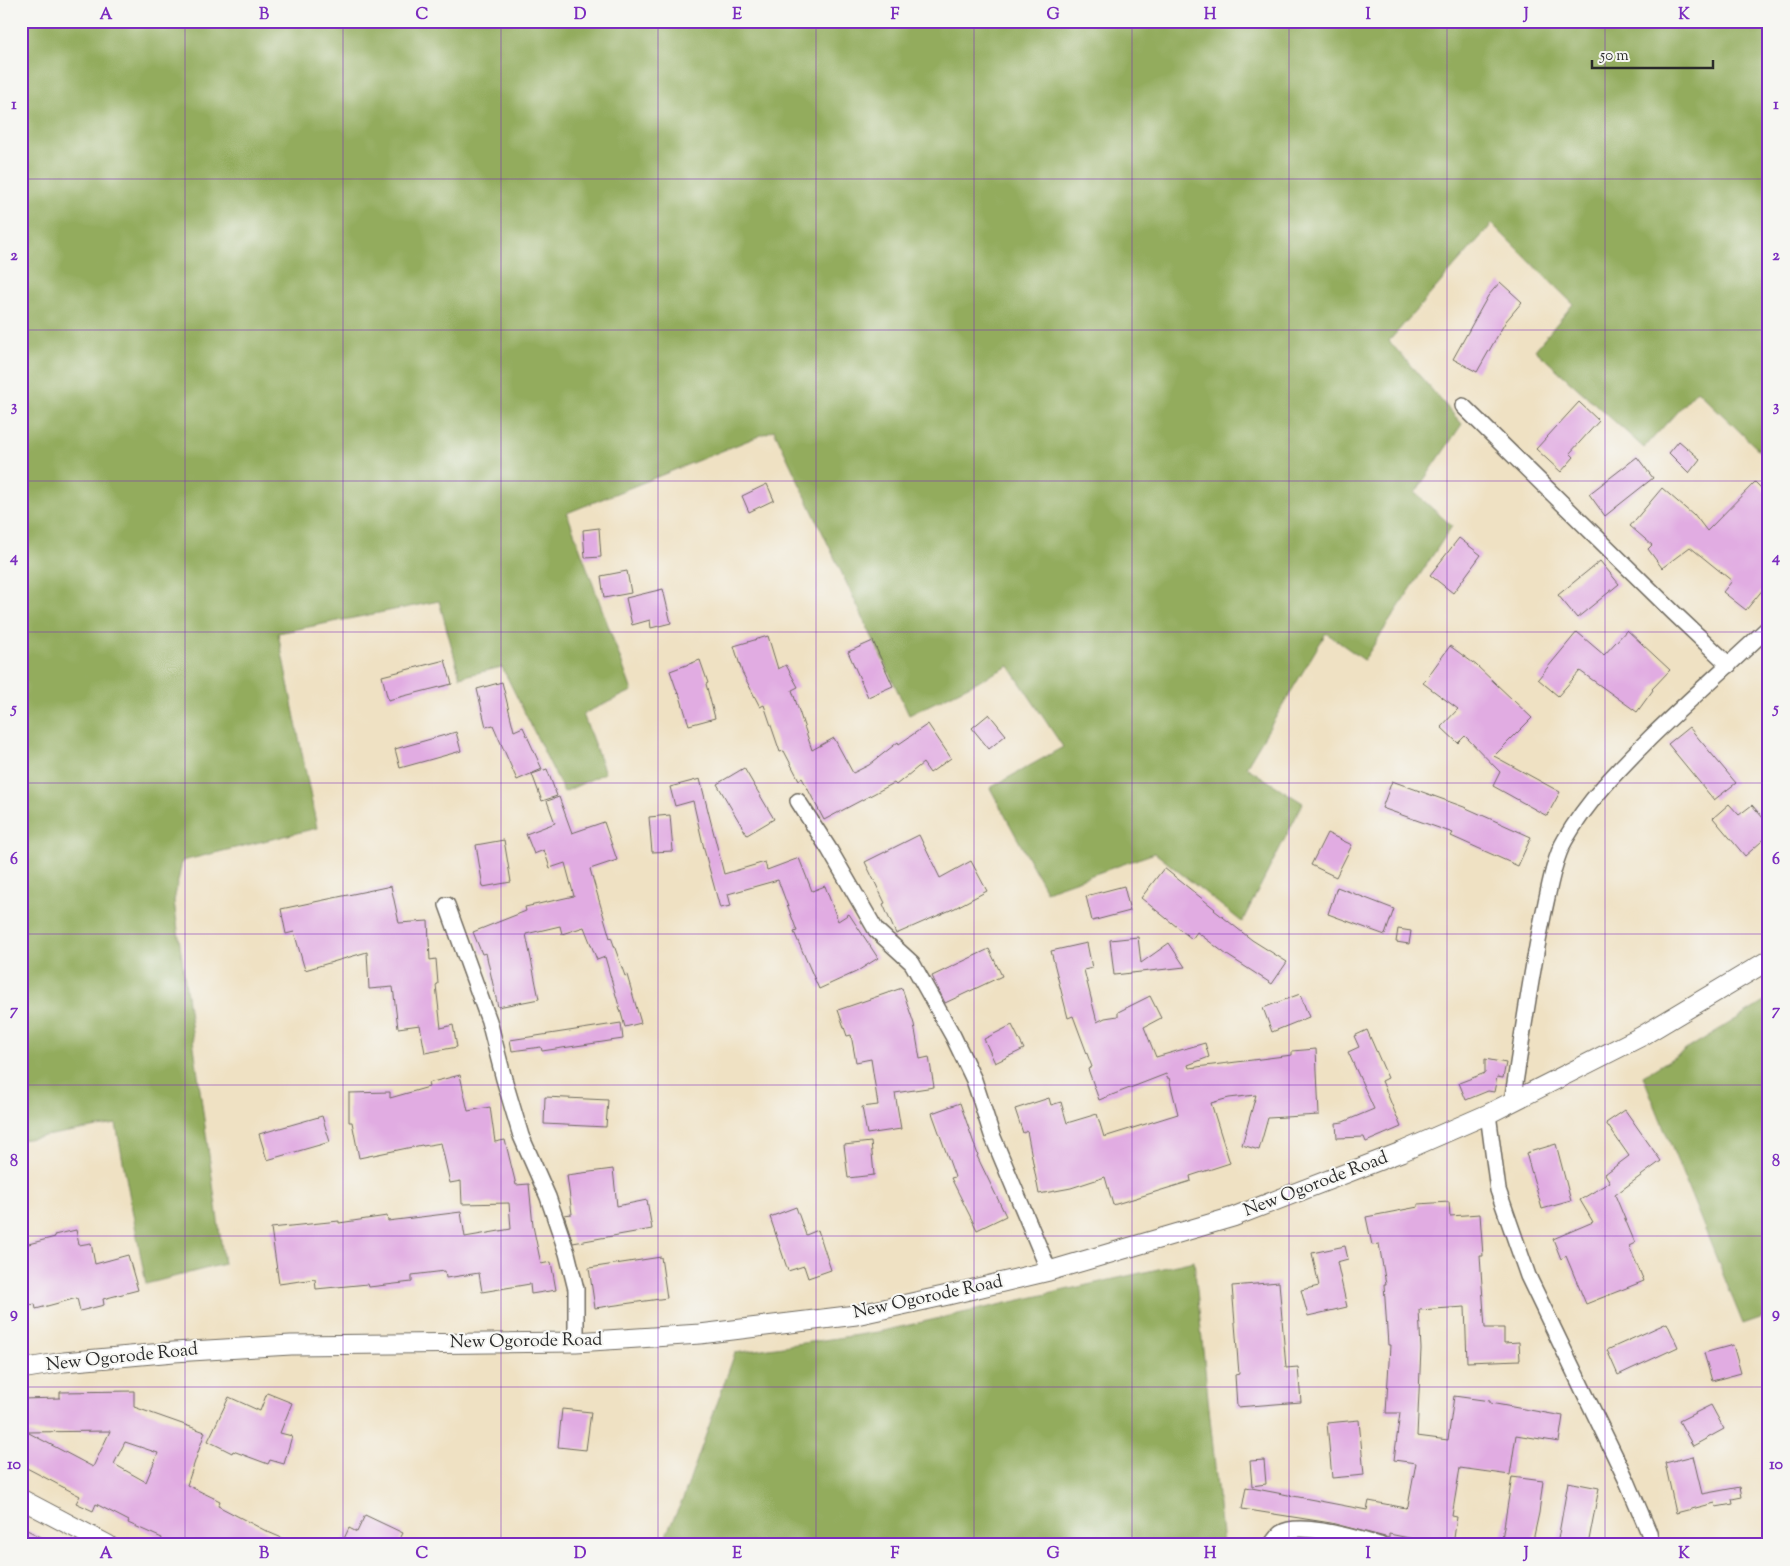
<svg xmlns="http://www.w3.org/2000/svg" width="1790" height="1566" font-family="'Sorts Mill Goudy',serif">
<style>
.forest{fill:#93ac5d;stroke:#5f6c44}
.building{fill:#e1ace2;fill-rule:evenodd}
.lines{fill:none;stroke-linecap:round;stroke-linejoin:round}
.minor-casing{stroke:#706b60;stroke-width:18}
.tertiary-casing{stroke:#706b60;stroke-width:21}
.minor{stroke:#fff;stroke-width:15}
.tertiary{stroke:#fff;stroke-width:19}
.grid{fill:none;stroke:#7b2cbf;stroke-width:1;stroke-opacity:0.55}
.labels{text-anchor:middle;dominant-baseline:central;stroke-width:4;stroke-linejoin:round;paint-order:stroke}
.street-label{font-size:18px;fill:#2b2b2b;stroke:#f6f6f2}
.neatline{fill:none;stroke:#7b2cbf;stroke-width:2}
.grid-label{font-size:16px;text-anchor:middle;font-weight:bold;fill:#7b2cbf}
</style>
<rect width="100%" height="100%" fill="#f6f6f2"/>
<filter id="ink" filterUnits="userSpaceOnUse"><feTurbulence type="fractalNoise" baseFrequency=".02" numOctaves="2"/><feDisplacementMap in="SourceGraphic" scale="10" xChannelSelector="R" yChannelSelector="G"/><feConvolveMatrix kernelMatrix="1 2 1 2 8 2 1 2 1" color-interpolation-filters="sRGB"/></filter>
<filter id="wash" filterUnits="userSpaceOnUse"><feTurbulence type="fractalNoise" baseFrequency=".0096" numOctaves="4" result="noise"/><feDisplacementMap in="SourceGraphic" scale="20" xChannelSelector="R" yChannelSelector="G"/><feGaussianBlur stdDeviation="1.12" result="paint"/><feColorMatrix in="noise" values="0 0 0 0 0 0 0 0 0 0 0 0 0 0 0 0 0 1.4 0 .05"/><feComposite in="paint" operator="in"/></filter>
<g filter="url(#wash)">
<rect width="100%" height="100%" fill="#efe1c3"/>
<g class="forest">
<polygon points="21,21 1769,21 1769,460 1697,390 1644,448 1535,350 1573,304 1492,224 1389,341 1462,424 1415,493 1452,526 1364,660 1326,633 1246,767 1303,803 1242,922 1155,853 1046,891 990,788 1063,747 1009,666 909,715 774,430 567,513 632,691 583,714 605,773 564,792 502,667 460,677 439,601 278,633 317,828 182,861 174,901 224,1264 146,1284 116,1124 21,1140"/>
<polygon points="1769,999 1769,1315 1743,1324 1643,1076"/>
<polygon points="1194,1261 1223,1545 661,1545 683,1499 735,1353 878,1332"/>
</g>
<g id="blocks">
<g class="building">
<polygon points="1500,282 1522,302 1506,321 1477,372 1453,359 1488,296"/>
<polygon points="1579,402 1599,421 1570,453 1574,457 1561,472 1536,449"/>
<polygon points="1679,441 1700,459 1689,473 1669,453"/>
<polygon points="1637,457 1653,478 1605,516 1589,494"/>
<polygon points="1755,482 1769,496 1769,582 1746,610 1723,592 1732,581 1690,547 1662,568 1648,549 1652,545 1630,526 1662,488 1693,515 1694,514 1707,531"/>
<polygon points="767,484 774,500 749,512 742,496"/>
<polygon points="599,528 601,557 585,558 583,530"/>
<polygon points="1459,538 1481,555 1453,593 1430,575"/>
<polygon points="1600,561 1619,584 1577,618 1558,595"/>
<polygon points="627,571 631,593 604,598 601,576"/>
<polygon points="663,589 671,623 651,628 650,620 632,625 626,598"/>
<polygon points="1627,630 1670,670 1652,689 1653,690 1637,712 1580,671 1558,696 1538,679 1577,632 1604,655"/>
<polygon points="768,636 778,669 786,665 798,687 792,690 812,750 834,738 853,773 869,765 898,742 899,744 928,724 951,758 930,773 923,763 896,785 894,783 824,820 802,778 799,780 784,751 780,752 764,705 760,707 742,672 734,646"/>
<polygon points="873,641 893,686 868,697 848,652"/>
<polygon points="1450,646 1476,665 1532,718 1494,756 1560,792 1547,816 1493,786 1500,772 1465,736 1458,743 1441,727 1458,709 1423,683"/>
<polygon points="445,660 452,684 388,700 382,676"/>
<polygon points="700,660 708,683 706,684 715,718 689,725 679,693 678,694 670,671"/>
<polygon points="502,682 514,731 523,727 542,769 517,780 493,725 486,727 477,689"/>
<polygon points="989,714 1006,735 989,749 972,728"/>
<polygon points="1689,727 1736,783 1714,800 1668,744"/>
<polygon points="456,732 461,751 400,768 395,749"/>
<polygon points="744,768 774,819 747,835 717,784"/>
<polygon points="547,769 557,796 542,801 532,774"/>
<polygon points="700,779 724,874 765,862 767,870 799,858 812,891 825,886 838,921 849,914 878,958 856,972 819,989 794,932 797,931 778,880 728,894 731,906 720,908 705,853 693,801 675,806 670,787"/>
<polygon points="1392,781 1464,807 1531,837 1518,866 1451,836 1453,833 1382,808"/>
<polygon points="559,797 572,833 604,822 617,860 590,869 610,938 611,937 625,976 627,975 641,1023 625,1027 605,957 597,960 584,927 562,934 560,926 526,934 539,999 498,1007 486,953 482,954 473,932 526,911 525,907 574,896 565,863 550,868 544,850 534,854 526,834 555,823 547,801"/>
<polygon points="1729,804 1739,815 1752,805 1769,825 1769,835 1745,856 1713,818"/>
<polygon points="670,815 673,851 652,852 649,817"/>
<polygon points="1327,833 1352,845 1336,877 1311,865"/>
<polygon points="919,835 940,878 971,861 987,891 955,908 896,934 883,904 885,903 865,862"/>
<polygon points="504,840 511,882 483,887 476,845"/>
<polygon points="1164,868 1215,909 1214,910 1252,940 1287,962 1272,984 1227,955 1197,932 1192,939 1141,898"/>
<polygon points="391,886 399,923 428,921 430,960 436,959 438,984 436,985 441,1028 453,1025 457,1047 425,1053 420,1025 398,1028 393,987 369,989 367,952 305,970 294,932 286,934 281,909"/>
<polygon points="1124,886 1130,911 1092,921 1086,896"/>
<polygon points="1337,887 1394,909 1385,935 1328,914"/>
<polygon points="1398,929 1411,931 1409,944 1396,942"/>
<polygon points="1138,937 1141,963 1169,943 1185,967 1114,975 1110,940"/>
<polygon points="1087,943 1092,968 1084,970 1097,1022 1105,1018 1118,1016 1118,1012 1150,996 1161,1018 1144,1027 1156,1057 1205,1043 1209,1057 1188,1065 1189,1068 1292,1055 1292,1051 1316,1049 1319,1115 1268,1118 1259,1150 1242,1145 1256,1095 1229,1098 1211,1103 1230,1163 1190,1176 1191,1181 1113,1205 1105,1177 1071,1188 1039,1194 1027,1131 1023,1133 1015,1109 1049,1098 1051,1105 1061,1102 1067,1123 1097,1114 1104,1137 1178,1114 1169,1078 1167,1078 1166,1074 1099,1100 1088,1069 1092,1067 1073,1016 1068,1018 1051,951"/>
<polygon points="989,949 1002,976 945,1003 932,976"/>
<polygon points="902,988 914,1024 920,1059 929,1057 934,1087 895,1093 901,1129 867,1134 862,1107 878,1105 871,1059 856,1062 851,1035 847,1036 838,1010"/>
<polygon points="1300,994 1309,1017 1272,1032 1263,1008"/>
<polygon points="621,1023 623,1039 542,1051 541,1047 512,1051 510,1040"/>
<polygon points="1012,1025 1024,1049 995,1063 984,1039"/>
<polygon points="1367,1030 1388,1078 1382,1081 1401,1127 1366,1142 1364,1137 1337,1138 1336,1123 1343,1122 1374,1109 1348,1052 1359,1047 1354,1036"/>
<polygon points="1485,1059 1506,1063 1503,1078 1497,1077 1494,1092 1488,1091 1466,1100 1459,1083 1485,1073"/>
<polygon points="460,1075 468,1111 490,1107 495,1142 505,1140 516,1185 529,1184 533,1226 541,1264 551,1262 556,1290 531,1294 530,1284 482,1292 479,1273 446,1278 445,1271 412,1275 412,1282 369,1287 368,1284 316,1289 315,1279 279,1284 271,1228 339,1221 339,1223 387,1216 388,1221 461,1212 465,1237 511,1229 509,1203 462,1204 461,1181 450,1183 441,1143 423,1146 422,1145 359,1158 352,1122 349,1122 349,1093 390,1092 390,1098 429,1087 428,1083"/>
<polygon points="545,1097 608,1100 606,1127 544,1124"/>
<polygon points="960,1103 978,1155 977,1156 1006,1216 977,1230 951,1178 955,1177 932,1113"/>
<polygon points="1625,1110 1661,1161 1615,1195 1635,1243 1629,1246 1644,1281 1586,1304 1566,1256 1561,1259 1553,1239 1593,1222 1580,1200 1610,1182 1605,1174 1629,1156 1606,1123"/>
<polygon points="322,1116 330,1142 267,1160 259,1134"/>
<polygon points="871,1142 874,1175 848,1178 844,1145"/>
<polygon points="1556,1144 1571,1201 1542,1209 1526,1153"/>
<polygon points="613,1169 617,1206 647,1200 652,1229 573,1243 564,1215 572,1214 567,1175"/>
<polygon points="1449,1202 1450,1216 1480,1214 1483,1256 1480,1256 1485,1328 1504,1328 1504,1343 1519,1342 1520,1360 1467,1362 1465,1307 1419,1310 1421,1349 1417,1436 1448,1440 1454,1396 1490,1401 1490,1403 1563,1416 1559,1442 1516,1435 1510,1475 1460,1468 1452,1516 1457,1517 1453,1545 1439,1545 1414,1541 1414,1539 1389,1534 1389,1538 1331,1523 1242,1509 1246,1487 1367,1510 1369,1501 1406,1508 1408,1506 1416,1463 1394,1460 1400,1413 1386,1413 1390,1345 1388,1345 1384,1284 1386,1284 1379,1244 1372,1245 1366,1217 1418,1207 1418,1204"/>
<polygon points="796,1207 806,1235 818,1230 831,1270 808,1278 804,1266 788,1271 770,1217"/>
<polygon points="76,1230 79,1245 91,1243 95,1264 128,1255 138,1290 103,1299 104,1305 80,1311 77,1298 36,1309 35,1304 21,1307 21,1246 55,1237 54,1235"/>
<polygon points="1345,1246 1348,1259 1337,1262 1347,1307 1308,1316 1301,1290 1319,1286 1312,1253"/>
<polygon points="661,1257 667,1298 595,1308 589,1268"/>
<polygon points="1279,1282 1286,1368 1298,1367 1301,1402 1237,1407 1235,1375 1239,1374 1232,1286"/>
<polygon points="1667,1323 1678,1347 1618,1375 1607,1350"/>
<polygon points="1733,1345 1741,1373 1712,1381 1704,1353"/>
<path d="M134,1391V1407L205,1432L187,1485L220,1501L218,1506L268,1532L298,1545H168L161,1541L162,1538L128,1523L129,1521L96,1504L93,1511L76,1503L80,1496L21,1465V1399L60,1398V1392ZM110,1431L93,1467L27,1432ZM125,1442L158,1453L146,1482L114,1464Z"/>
<polygon points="267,1393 292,1403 280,1433 292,1436 284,1464 270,1460 268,1464 233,1451 232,1453 208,1441 229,1397 260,1411"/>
<polygon points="1711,1405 1724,1429 1693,1446 1679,1421"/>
<polygon points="562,1409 591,1412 586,1450 558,1447"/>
<polygon points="1359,1420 1364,1475 1332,1478 1327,1423"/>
<polygon points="1693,1456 1702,1494 1740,1487 1742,1497 1732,1499 1733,1504 1716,1507 1715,1503 1676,1513 1665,1463"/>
<polygon points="1264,1460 1266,1484 1252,1486 1250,1461"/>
<polygon points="1512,1477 1543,1481 1539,1513 1532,1545 1501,1545"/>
<polygon points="1568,1482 1599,1488 1588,1545 1557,1545"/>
<polygon points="365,1515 403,1533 397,1545 341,1545 349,1528 357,1532"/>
<polygon points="21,1527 57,1545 21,1545"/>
</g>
</g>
</g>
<g filter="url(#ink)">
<use href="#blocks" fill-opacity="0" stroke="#706b60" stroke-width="1"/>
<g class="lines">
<g class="minor-casing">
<g id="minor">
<polyline points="1463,406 1674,613 1729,665"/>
<polyline points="798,801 829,849 876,930 912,963 953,1036 974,1080 992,1135 1049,1271"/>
<polyline points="447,905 489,1021 504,1079 521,1136 548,1197 567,1253 576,1289 576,1342"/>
<path d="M1512,1102C1522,1040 1530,978 1543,916C1548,894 1554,858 1565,840C1587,801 1619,769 1650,738C1689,700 1729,665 1769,627"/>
<polyline points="1488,1114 1498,1190 1528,1276 1627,1481 1649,1533 1651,1545"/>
<path d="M1271,1545C1274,1541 1277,1536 1281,1533C1300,1521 1357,1539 1380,1545"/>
</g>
</g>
<g class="tertiary-casing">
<g id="tertiary">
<polyline points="21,1369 64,1362 174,1352 291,1345 576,1342 700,1334 856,1315 948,1295 1049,1271 1233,1217 1401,1152 1488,1114 1642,1036 1769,960"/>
<polyline points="21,1499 108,1545"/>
</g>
</g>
<use href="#minor" class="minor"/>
<use href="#tertiary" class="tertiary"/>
</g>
</g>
<path class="grid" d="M185,21V1545M343,21V1545M501,21V1545M658,21V1545M816,21V1545M974,21V1545M1132,21V1545M1289,21V1545M1447,21V1545M1605,21V1545M21,179H1769M21,330H1769M21,481H1769M21,632H1769M21,783H1769M21,934H1769M21,1085H1769M21,1236H1769M21,1387H1769"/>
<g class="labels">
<g class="street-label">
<text transform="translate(1316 1185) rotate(-21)">New Ogorode Road</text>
<text transform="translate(928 1298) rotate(-12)">New Ogorode Road</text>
<text transform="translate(526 1342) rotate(-1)">New Ogorode Road</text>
<text transform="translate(122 1358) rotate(-6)">New Ogorode Road</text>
</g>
</g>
<rect width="1790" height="1566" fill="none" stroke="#f6f6f2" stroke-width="55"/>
<path d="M1592 60v8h121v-8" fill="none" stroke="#2b2b2b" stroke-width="2.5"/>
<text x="1600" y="60" font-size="15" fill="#2b2b2b" stroke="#f6f6f2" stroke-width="4" paint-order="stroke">50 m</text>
<rect x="28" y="28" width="1734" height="1510" class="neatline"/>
<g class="grid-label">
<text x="106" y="19">A</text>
<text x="264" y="19">B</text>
<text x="422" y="19">C</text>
<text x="580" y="19">D</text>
<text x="737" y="19">E</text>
<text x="895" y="19">F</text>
<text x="1053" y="19">G</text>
<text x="1210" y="19">H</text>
<text x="1368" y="19">I</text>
<text x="1526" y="19">J</text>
<text x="1684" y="19">K</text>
<text x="14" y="109">1</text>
<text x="1776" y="109">1</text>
<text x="14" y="260">2</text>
<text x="1776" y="260">2</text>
<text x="14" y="411">3</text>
<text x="1776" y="411">3</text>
<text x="14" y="562">4</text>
<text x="1776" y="562">4</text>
<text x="14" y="713">5</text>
<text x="1776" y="713">5</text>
<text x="14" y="864">6</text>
<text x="1776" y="864">6</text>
<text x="14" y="1015">7</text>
<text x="1776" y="1015">7</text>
<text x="14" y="1166">8</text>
<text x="1776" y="1166">8</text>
<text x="14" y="1318">9</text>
<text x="1776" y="1318">9</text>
<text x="14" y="1469">10</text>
<text x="1776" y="1469">10</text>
<text x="106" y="1558">A</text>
<text x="264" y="1558">B</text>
<text x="422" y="1558">C</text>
<text x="580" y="1558">D</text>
<text x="737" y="1558">E</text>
<text x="895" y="1558">F</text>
<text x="1053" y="1558">G</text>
<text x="1210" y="1558">H</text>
<text x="1368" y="1558">I</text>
<text x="1526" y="1558">J</text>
<text x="1684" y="1558">K</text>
</g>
</svg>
